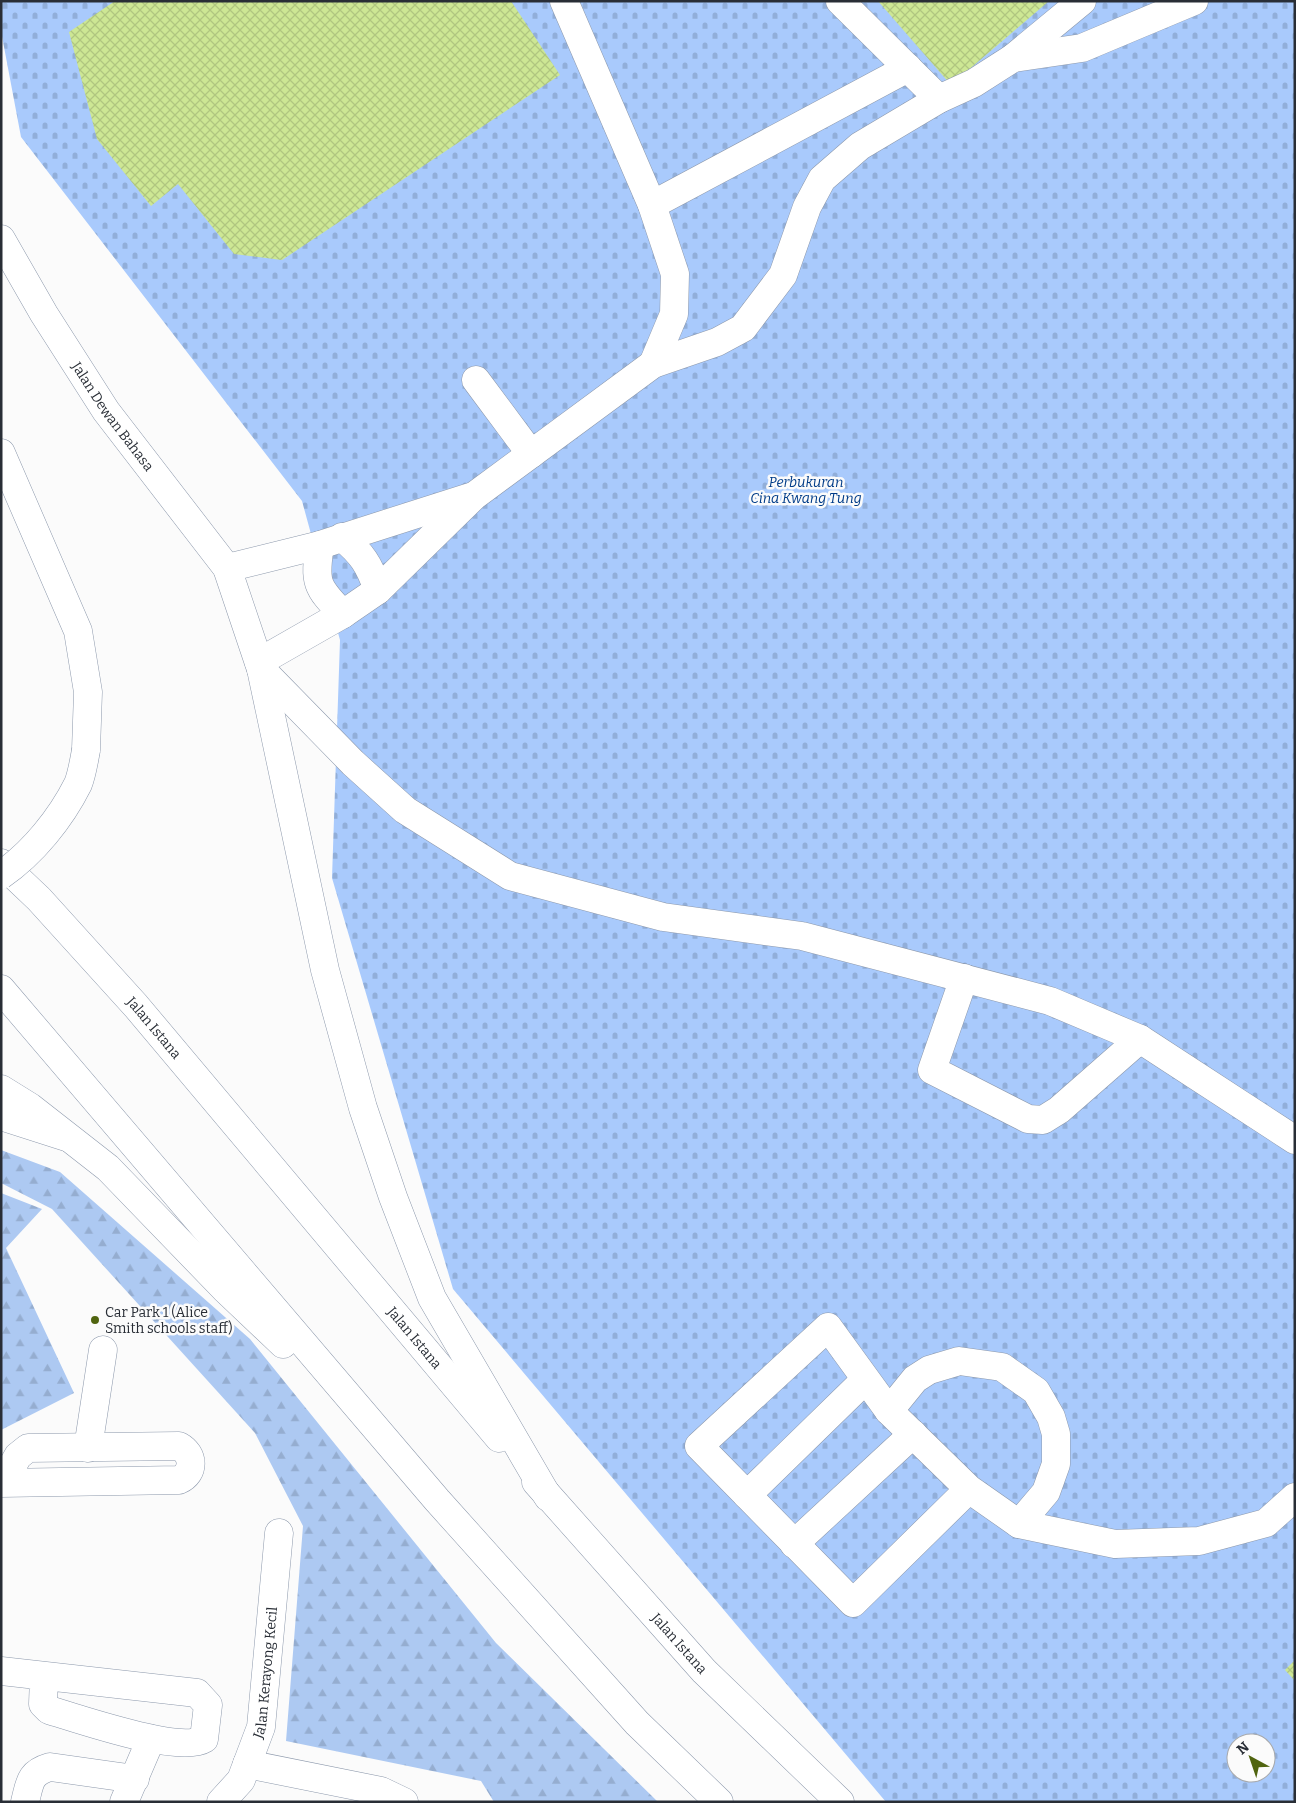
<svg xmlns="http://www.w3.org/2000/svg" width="1296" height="1803" font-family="Bitter,serif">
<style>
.forest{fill:url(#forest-firs)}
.cemetery{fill:url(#cemetery-stones);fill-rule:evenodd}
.building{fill:url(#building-cross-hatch)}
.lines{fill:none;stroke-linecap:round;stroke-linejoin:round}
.minor-casing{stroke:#8d99ac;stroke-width:29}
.major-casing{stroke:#8d99ac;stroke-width:29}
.minor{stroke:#fff;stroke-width:28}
.major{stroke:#fff;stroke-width:28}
.major-bridge-casing{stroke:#8d99ac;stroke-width:29;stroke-linecap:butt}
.major-bridge{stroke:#fff;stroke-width:28}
.poi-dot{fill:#50640f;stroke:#fbfbfb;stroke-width:2}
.labels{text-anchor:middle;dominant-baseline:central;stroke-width:5;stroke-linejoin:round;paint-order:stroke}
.street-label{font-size:14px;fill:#292e36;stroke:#fbfbfb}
.park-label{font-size:14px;font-style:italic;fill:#003c88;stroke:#fbfbfb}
.poi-label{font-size:14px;fill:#292e36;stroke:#fbfbfb;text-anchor:start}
</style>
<defs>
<pattern id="forest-firs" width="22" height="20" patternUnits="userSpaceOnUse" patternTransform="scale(1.25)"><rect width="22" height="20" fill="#adc9f2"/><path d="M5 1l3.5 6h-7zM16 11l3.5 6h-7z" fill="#95add0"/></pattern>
<pattern id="cemetery-stones" width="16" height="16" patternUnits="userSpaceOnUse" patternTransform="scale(1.25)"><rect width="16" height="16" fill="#a9cafc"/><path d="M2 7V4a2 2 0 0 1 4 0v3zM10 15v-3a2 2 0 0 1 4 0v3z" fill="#91aed9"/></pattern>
<pattern id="building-cross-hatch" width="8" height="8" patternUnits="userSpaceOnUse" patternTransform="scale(1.25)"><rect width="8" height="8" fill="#cde794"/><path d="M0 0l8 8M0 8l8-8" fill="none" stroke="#b0c680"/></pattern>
</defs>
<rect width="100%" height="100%" fill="#fbfbfb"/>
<g class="forest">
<polygon points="1,1150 60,1172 250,1339 496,1643 658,1802 494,1802 481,1781 286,1741 303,1526 255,1433 52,1209 1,1183"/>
<polygon points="1,1193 42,1209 6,1248 74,1393 1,1430"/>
</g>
<path class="cemetery" d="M3,1H1295V1802H886L453,1289L332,878L340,640L302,501L21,137L1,31V3ZM1236,1743H1266V1773H1236Z"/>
<g class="building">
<polygon points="115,1 511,1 560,75 282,260 234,254 178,184 151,206 97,139 69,32"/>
<polygon points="878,1 1049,1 951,85"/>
<polygon points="1295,1660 1295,1681 1285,1670"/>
</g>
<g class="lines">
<g class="minor-casing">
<g id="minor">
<polyline points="564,1 652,205 675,274 674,314 653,364"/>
<polyline points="840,1 939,99"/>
<polyline points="1013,58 1082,48 1194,1"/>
<polyline points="652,205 908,68"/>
<polyline points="476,380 531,454"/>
<path d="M342,537C362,554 369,564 378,590"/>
<path d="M320,545C314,582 316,587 343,614"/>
<polyline points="227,568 320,545 470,497"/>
<polyline points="259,662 343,614 378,590 474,496 653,364 717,342 743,328 783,275 807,207 822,179 860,146 939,99 974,83 1013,58 1082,1"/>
<polyline points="261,669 353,763 405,810 510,876 663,917 802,936 1050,1001 1140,1039 1295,1140"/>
<polyline points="964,978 932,1070 1028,1119 1043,1120 1059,1110 1140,1039"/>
<polyline points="1,1116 66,1137"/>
<polyline points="889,1411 915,1379 929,1370 959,1361 1002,1367 1036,1391 1051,1417 1056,1434 1056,1464 1046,1492 1019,1524"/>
<polyline points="88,1448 103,1350"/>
<path d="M1,1483L179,1480C195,1473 194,1454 179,1446L28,1448L18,1456L3,1482"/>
<polyline points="969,1489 853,1603 699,1446 828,1327 889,1411 969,1489 1019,1524 1115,1544 1199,1541 1266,1523 1295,1497"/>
<polyline points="747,1495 865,1380"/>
<polyline points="794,1544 913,1434"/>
<path d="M1,1671L197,1693L208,1705L204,1739C180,1754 79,1719 49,1710L43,1704L44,1677"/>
<polyline points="247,1764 381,1791 404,1802"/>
<path d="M25,1802C30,1783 29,1773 50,1767L135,1779"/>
<polyline points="124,1802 151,1739"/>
<path id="s1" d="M221,1802L241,1780L261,1727L279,1533"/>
</g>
</g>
<g class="major-casing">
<g id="major">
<path id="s2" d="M1,239L44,314L106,411L227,568L261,669L325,970L363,1108L393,1197L432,1298L548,1497"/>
<polyline points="1,453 78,631 88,692 86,750"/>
<path id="s3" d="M1,863L39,899L136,1006L499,1438"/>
<polyline points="1,989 437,1500 637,1723 719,1802"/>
<polyline points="1,1089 30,1107 108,1168 225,1289 283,1344"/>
<path id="s4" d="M536,1482L704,1671L840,1802"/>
</g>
</g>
<use href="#minor" class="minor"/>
<use href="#major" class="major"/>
<g class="major-bridge-casing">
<path id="major-bridge" d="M1,875C33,853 61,818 78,784C82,774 84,761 86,750"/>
</g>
<use href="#major-bridge" class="major-bridge"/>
</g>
<circle class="poi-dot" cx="95" cy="1320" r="5"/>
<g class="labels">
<g class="street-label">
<text stroke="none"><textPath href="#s2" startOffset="210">Jalan Dewan Bahasa</textPath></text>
<text stroke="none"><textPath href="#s3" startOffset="225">Jalan Istana</textPath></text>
<text stroke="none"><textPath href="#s3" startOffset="630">Jalan Istana</textPath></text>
<text stroke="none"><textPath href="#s4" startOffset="216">Jalan Istana</textPath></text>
<text stroke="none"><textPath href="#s1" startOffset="141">Jalan Kerayong Kecil</textPath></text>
</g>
<g class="park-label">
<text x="806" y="482">Perbukuran<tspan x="806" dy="16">Cina Kwang Tung</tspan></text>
</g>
<g class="poi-label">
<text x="105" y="1312">Car Park 1 (Alice<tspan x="105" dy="16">Smith schools staff)</tspan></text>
</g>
</g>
<rect width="1296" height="1803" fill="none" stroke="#292e36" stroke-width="5"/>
<g transform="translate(1251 1758) rotate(320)"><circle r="24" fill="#fbfbfb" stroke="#a7a9ac"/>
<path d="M0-4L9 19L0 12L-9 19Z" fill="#50640f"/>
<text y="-8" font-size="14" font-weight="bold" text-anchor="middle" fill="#292e36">N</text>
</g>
</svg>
